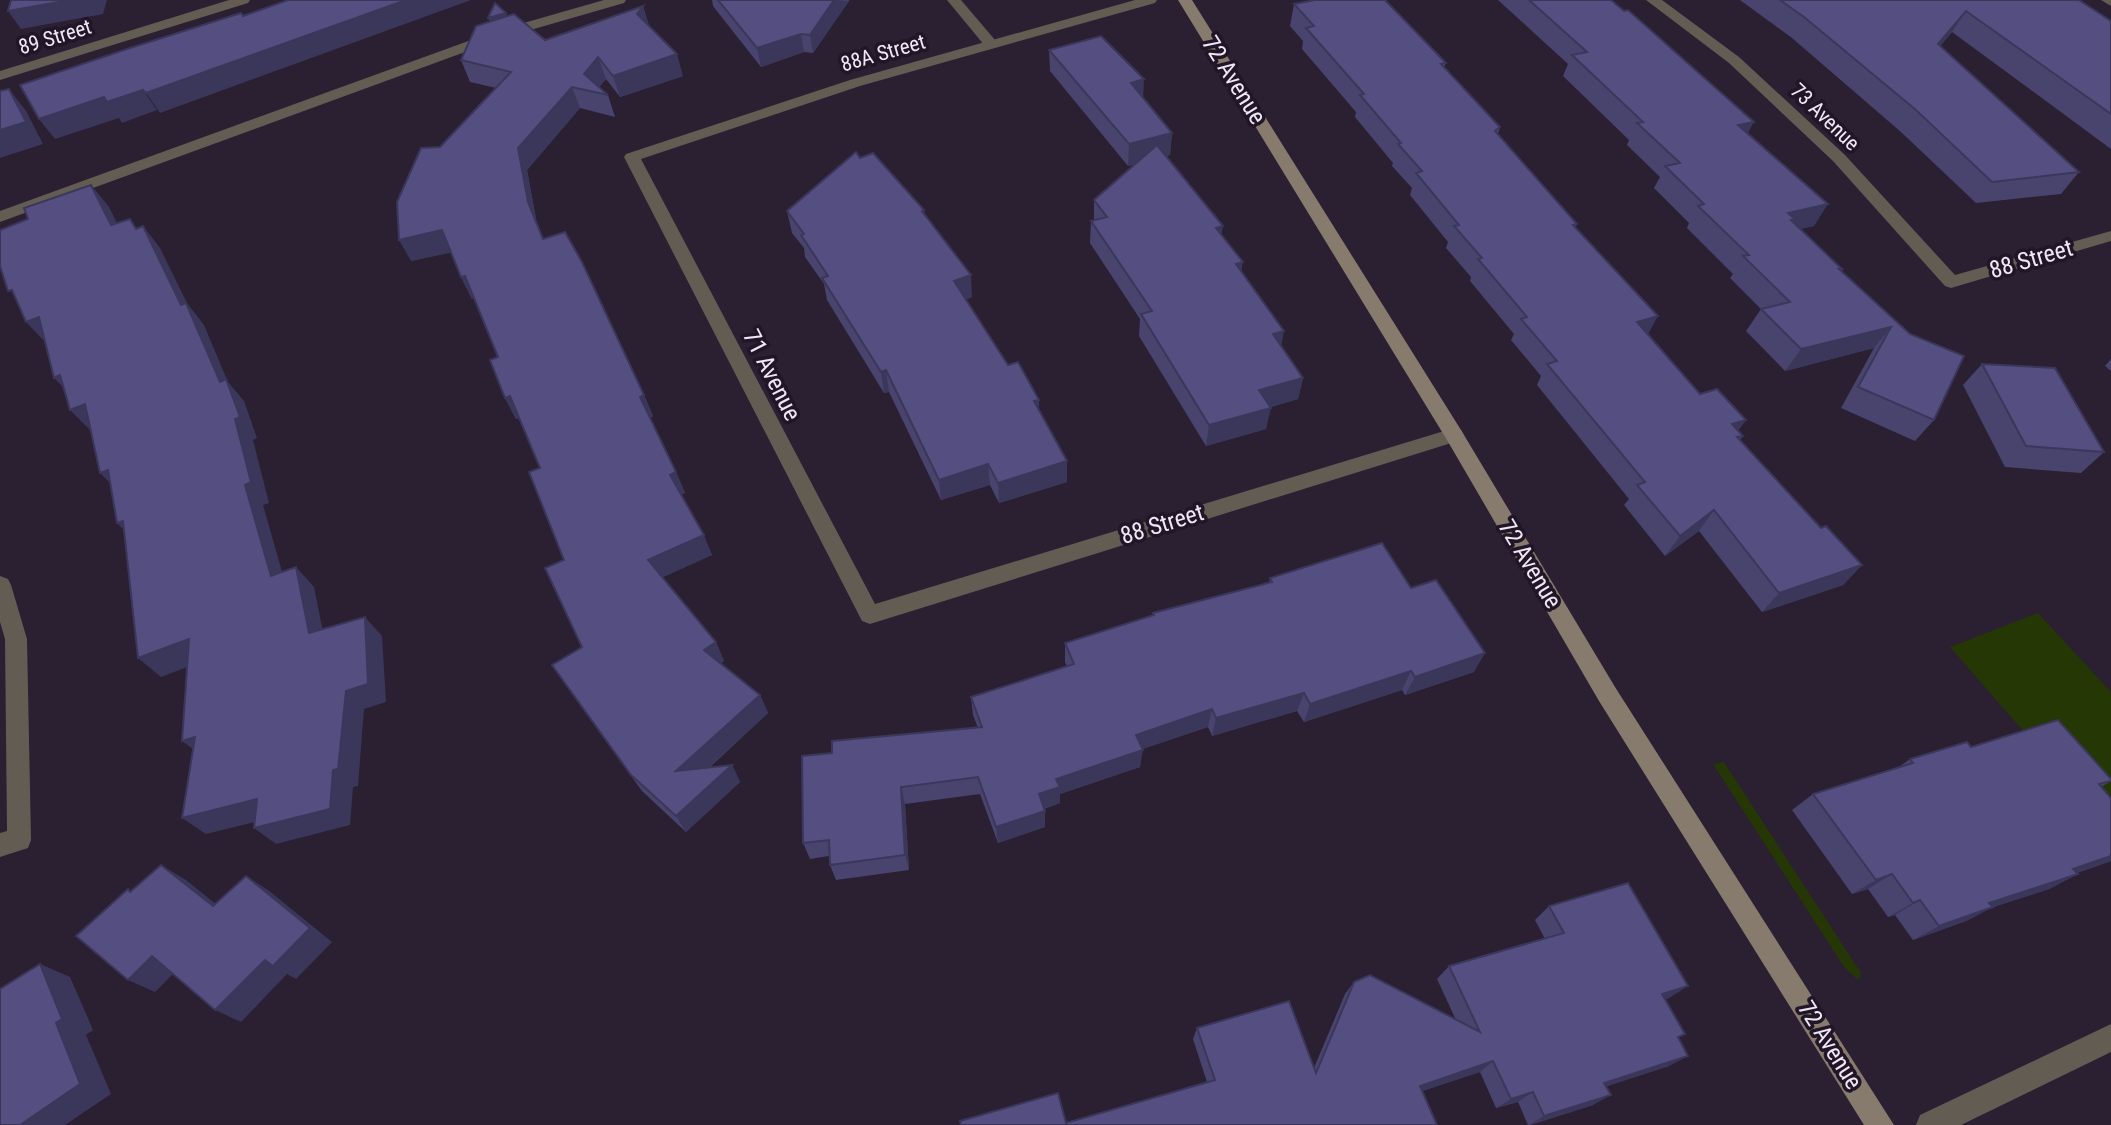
<svg xmlns="http://www.w3.org/2000/svg" width="2111" height="1125" font-family="'Roboto Condensed',sans-serif">
<style>
.green{fill:#243705}
.lines{fill:none;stroke-linecap:round;stroke-linejoin:round}
.lane{fill:#635c53;fill-rule:evenodd}
.street{fill:#635c53;fill-rule:evenodd}
.secondary{fill:#867b6c;fill-rule:evenodd}
.wall{fill:#48446e}
.shaded-wall{fill:#3b375a}
.building{fill:#544f80;stroke:#3b375a;stroke-width:2}
.labels{text-anchor:middle;dominant-baseline:central;stroke-width:7;stroke-linejoin:round;paint-order:stroke}
.far-street-label{font-size:21px;fill:#efe8f4;stroke:#211628}
.street-label{font-size:24px;fill:#efe8f4;stroke:#211628}
</style>
<rect width="100%" height="100%" fill="#2b1f32"/>
<g class="green">
<polygon points="2038,613 2111,692 2111,832 1950,647"/>
<polygon points="1724,762 1861,973 1860,978 1857,979 1844,967 1713,764"/>
</g>
<g class="lines">
<g class="lane">
<polygon points="604,0 626,0 624,3 506,37 0,222 0,211 496,31"/>
<polygon points="947,0 961,0 995,40 995,46 985,46"/>
</g>
<g class="street">
<polygon points="229,0 250,0 248,3 0,80 0,71"/>
<polygon points="1135,0 1157,0 1155,3 860,86 641,159 875,604 1454,428 1461,430 1464,435 1461,440 870,624 862,621 624,157 626,154 850,80"/>
<polygon points="1646,0 1662,0 1739,57 1845,155 1955,275 2111,231 2111,241 1951,288 1945,286 1833,161 1729,63"/>
<polygon points="2101,0 2111,0 2111,6"/>
<polygon points="0,576 8,579 11,585 27,639 31,840 28,848 0,857 0,833 7,831 5,639 0,622"/>
<polygon points="2111,1024 2111,1052 1961,1125 1916,1125 1920,1115"/>
</g>
<polygon class="secondary" points="1178,0 1192,0 1461,430 1615,687 1894,1125 1864,1125 1599,701 1447,440"/>
</g>
<g class="wall">
<polygon points="712,0 849,0 849,1 813,53 804,52 761,67 713,6"/>
<polygon points="1498,0 1611,0 1747,134 1814,226 1800,229 1842,269 1841,271 1910,334 1934,420 1915,441 1841,408 1874,348 1785,371 1746,331 1761,309 1730,278 1733,274 1687,228 1689,223 1654,188 1660,177 1627,145 1629,140 1563,76 1568,64"/>
<polygon points="1740,0 2079,0 2111,21 2111,149 1952,32 1940,46 2079,172 2061,194 1976,203 1901,132 1792,38"/>
<polygon points="1294,4 1446,63 1444,67 1500,127 1498,134 1577,224 1575,228 1648,335 1700,394 1743,436 1740,440 1821,528 1862,565 1843,585 1762,612 1699,531 1665,556 1624,505 1629,499 1537,385 1541,376 1511,340 1514,334 1470,281 1471,277 1446,248 1448,242 1410,195 1412,188 1392,166 1393,163 1355,117 1356,112 1302,49 1303,41 1290,26"/>
<polygon points="643,6 649,27 683,76 620,97 606,79 599,87 608,95 615,117 580,108 527,170 537,224 543,239 644,395 653,416 650,418 676,472 685,493 681,494 712,555 662,577 716,642 724,661 721,663 760,695 768,713 709,768 732,765 740,782 686,832 642,791 564,683 582,647 564,560 540,468 519,418 516,419 505,398 498,357 474,298 472,299 461,277 451,252 411,261 440,147 496,88 470,82 461,60 490,22 507,16 545,40"/>
<polygon points="1049,50 1143,98 1172,133 1170,155 1166,156 1221,235 1281,346 1303,378 1298,399 1270,407 1266,429 1206,446 1139,336 1140,319 1090,243 1091,221 1094,220 1094,200 1136,164 1128,166 1050,71"/>
<polygon points="860,158 924,210 925,215 972,297 965,300 1008,365 1039,410 1067,482 999,503 990,485 941,500 889,392 884,393 827,300 824,284 805,257 804,248 792,233 787,211"/>
<polygon points="2111,359 2111,371 2105,366"/>
<polygon points="1982,364 2104,452 2081,473 2005,467 1963,385"/>
<polygon points="1270,578 1411,588 1474,672 1405,695 1402,690 1304,722 1297,711 1212,736 1208,727 1142,749 1140,767 1060,794 1060,803 1044,809 1045,827 998,843 980,794 905,804 909,870 836,880 830,865 829,856 810,859 803,843 832,753 978,728 973,715 971,697 1067,667 1065,662 1065,643 1153,615 1153,613 1269,583"/>
<polygon points="1971,747 2111,781 2101,787 2111,798 2111,861 2077,873 2078,874 2049,889 1993,907 1966,921 1913,940 1895,915 1888,917 1868,889 1852,894 1792,810 1813,794 1899,767 1910,759"/>
<polygon points="1549,906 1669,998 1665,999 1679,1038 1669,1066 1606,1086 1593,1105 1530,1125 1528,1125 1518,1102 1496,1108 1480,1072 1422,1091 1066,1123 1207,1082 1193,1039 1197,1028 1314,1068 1345,994 1354,982 1456,1020 1437,979 1449,966 1545,939 1535,920"/>
</g>
<g class="shaded-wall">
<polygon points="70,0 107,0 103,14 21,29 8,11"/>
<polygon points="406,0 471,0 160,113 146,93"/>
<polygon points="834,0 849,1 813,53 810,35"/>
<polygon points="643,6 650,28 637,14"/>
<polygon points="1966,11 1952,32 1924,66 1938,44"/>
<polygon points="506,13 510,24 493,29 488,18"/>
<polygon points="801,34 804,52 761,67 757,48"/>
<polygon points="677,54 683,76 620,97 613,76"/>
<polygon points="598,57 606,79 594,92 584,74"/>
<polygon points="1144,79 1143,101 1131,83"/>
<polygon points="572,87 580,108 527,170 537,224 552,261 528,202 518,148"/>
<polygon points="9,89 26,111 43,144 0,158 0,130"/>
<polygon points="143,90 157,110 122,123 119,118 55,139 39,119 104,97"/>
<polygon points="1754,122 1742,144 1738,125"/>
<polygon points="1172,133 1170,155 1128,166 1129,144"/>
<polygon points="91,185 109,207 129,247 111,225"/>
<polygon points="1828,204 1814,226 1787,232 1788,213"/>
<polygon points="143,226 160,248 187,303 204,325 228,382 244,401 257,438 253,440 269,503 263,505 289,596 271,576 245,485 181,305"/>
<polygon points="1223,226 1219,248 1216,228"/>
<polygon points="442,230 454,252 411,261 399,240"/>
<polygon points="1243,262 1239,284 1236,264"/>
<polygon points="971,275 972,297 956,303 954,281"/>
<polygon points="465,276 476,297 472,299 461,277"/>
<polygon points="1658,316 1646,338 1637,322"/>
<polygon points="39,317 47,344 26,322"/>
<polygon points="1891,327 1874,348 1785,371 1801,349"/>
<polygon points="1284,331 1280,353 1273,334"/>
<polygon points="886,370 889,392 884,393 881,372"/>
<polygon points="60,375 75,399 54,378"/>
<polygon points="1303,378 1298,399 1255,412 1259,390"/>
<polygon points="644,395 653,416 648,418 640,397"/>
<polygon points="510,396 521,417 516,419 505,398"/>
<polygon points="1039,400 1039,421 1034,401"/>
<polygon points="85,404 91,431 70,410"/>
<polygon points="1271,408 1266,429 1206,446 1209,425"/>
<polygon points="1746,420 1731,441 1732,424"/>
<polygon points="1067,461 1067,482 999,503 998,483"/>
<polygon points="988,464 990,485 941,500 939,480"/>
<polygon points="108,470 121,494 100,473"/>
<polygon points="676,472 685,493 678,495 670,475"/>
<polygon points="1714,510 1699,531 1665,556 1680,536"/>
<polygon points="123,521 138,544 117,523"/>
<polygon points="704,535 712,555 657,580 648,560"/>
<polygon points="1862,565 1843,585 1762,612 1779,593"/>
<polygon points="296,567 314,587 327,652 309,633"/>
<polygon points="365,617 382,636 386,702 364,709 358,786 353,787 350,825 276,844 254,828 333,770 346,691"/>
<polygon points="189,639 211,658 161,677 138,658"/>
<polygon points="716,642 724,661 713,668 704,650"/>
<polygon points="1485,653 1474,672 1405,695 1415,677"/>
<polygon points="1411,671 1402,690 1304,722 1310,704"/>
<polygon points="1304,693 1297,711 1212,736 1216,718"/>
<polygon points="760,695 768,713 686,788 676,771"/>
<polygon points="1212,709 1208,727 1134,752 1136,735"/>
<polygon points="195,737 205,758 182,741"/>
<polygon points="1143,750 1140,767 1060,794 1060,803 1039,810 1039,794 1056,779"/>
<polygon points="732,765 740,782 686,832 676,816"/>
<polygon points="901,787 905,804 909,870 905,855"/>
<polygon points="257,799 279,816 206,834 182,818"/>
<polygon points="1045,811 1045,827 998,843 996,827"/>
<polygon points="2111,856 2111,861 2044,884 2073,869"/>
<polygon points="161,865 186,880 237,921 213,906"/>
<polygon points="1892,874 1868,889 1852,894 1876,880"/>
<polygon points="2078,874 2049,889 1963,917 1989,903"/>
<polygon points="246,876 268,890 332,942 296,979 287,974 241,1022 215,1010"/>
<polygon points="1920,900 1895,915 1888,917 1913,903"/>
<polygon points="1993,907 1966,921 1913,940 1939,926"/>
<polygon points="152,956 178,969 155,992 128,980"/>
<polygon points="40,964 70,977 93,1030 86,1035 111,1094 65,1125 20,1125 56,1023"/>
<polygon points="1688,986 1669,998 1644,1006 1662,994"/>
<polygon points="1688,1056 1669,1066 1587,1093 1604,1083"/>
<polygon points="1493,1061 1480,1072 1409,1095 1420,1086"/>
<polygon points="1533,1092 1518,1102 1496,1108 1511,1099"/>
<polygon points="1611,1095 1593,1105 1529,1125 1544,1116"/>
</g>
<g class="building">
<polygon points="11,0 70,0 8,11"/>
<polygon points="288,0 406,0 146,93 143,90 107,102 104,97 39,119 20,85 130,48 241,13 243,16"/>
<polygon points="718,0 834,0 810,35 801,34 757,48"/>
<polygon points="1315,0 1385,0 1446,63 1441,64 1500,127 1495,131 1577,224 1573,225 1658,316 1637,322 1700,394 1717,389 1746,420 1732,424 1743,436 1737,437 1821,528 1826,526 1862,565 1779,593 1714,510 1680,536 1637,485 1645,482 1547,364 1557,361 1521,319 1527,317 1478,259 1482,258 1454,226 1459,225 1416,173 1422,171 1398,144 1401,143 1360,95 1364,94 1306,28 1314,26 1294,4"/>
<polygon points="1529,0 1611,0 1624,11 1628,10 1754,122 1738,125 1828,204 1788,213 1795,219 1791,220 1842,269 1839,269 1910,334 1964,356 1934,420 1858,387 1891,327 1801,349 1761,309 1790,302 1743,256 1749,255 1698,206 1704,204 1665,166 1680,163 1637,123 1643,122 1572,55 1587,52"/>
<polygon points="1780,0 2079,0 2111,21 2111,114 1966,11 1938,44 2079,172 1992,182 1916,110 1804,17"/>
<polygon points="495,3 506,13 488,18"/>
<polygon points="643,6 637,14 677,54 613,76 598,57 584,74 608,95 572,87 518,148 528,202 543,239 565,232 582,262 644,395 640,397 676,472 670,475 704,535 648,560 716,642 704,650 760,695 676,771 732,765 676,816 631,775 552,665 582,647 545,568 564,560 529,472 540,468 510,396 505,398 490,360 498,357 465,276 461,277 442,230 399,240 397,202 421,148 440,147 511,72 461,60 476,26 514,14 545,40"/>
<polygon points="1101,36 1144,79 1131,83 1172,133 1129,144 1049,50"/>
<polygon points="9,89 26,122 0,130 0,91"/>
<polygon points="1157,145 1223,226 1216,228 1243,262 1236,264 1284,331 1273,334 1303,378 1259,390 1271,408 1209,425 1141,314 1152,311 1091,221 1107,217 1094,200"/>
<polygon points="856,152 860,158 873,153 924,210 922,211 971,275 954,281 1008,365 1018,362 1039,400 1034,401 1067,461 998,483 988,464 939,480 886,370 881,372 822,278 828,276 801,235 804,234 787,211"/>
<polygon points="91,185 111,225 130,219 136,229 143,226 181,305 186,303 220,382 226,379 240,417 235,419 251,482 245,485 271,576 296,567 309,633 365,617 368,684 346,691 338,769 333,770 330,809 254,828 257,799 182,818 195,737 182,741 189,639 138,658 123,521 117,523 108,470 100,473 85,404 70,410 60,375 54,378 39,317 26,322 12,290 8,291 0,266 0,230 28,219 24,208"/>
<polygon points="1982,364 2055,368 2104,452 2026,446"/>
<polygon points="1382,543 1411,588 1436,580 1485,653 1415,677 1411,671 1310,704 1304,693 1216,718 1212,709 1136,735 1143,750 1056,779 1060,787 1039,794 1045,811 996,827 978,777 901,787 905,855 830,865 829,840 803,843 802,756 832,753 832,741 982,727 971,697 1074,664 1065,643 1154,615 1153,613 1272,582 1270,578"/>
<polygon points="2058,720 2111,779 2111,781 2099,784 2111,798 2111,856 2073,869 2078,874 1989,903 1993,907 1939,926 1920,900 1913,903 1892,874 1876,880 1813,794 1913,763 1910,759 1967,742 1971,747"/>
<polygon points="161,865 213,906 246,876 310,928 273,966 265,960 215,1010 152,956 128,980 76,936 128,889 130,892"/>
<polygon points="1628,883 1688,986 1662,994 1685,1034 1678,1037 1688,1056 1604,1083 1611,1095 1544,1116 1533,1092 1511,1099 1493,1061 1420,1086 1437,1125 961,1125 960,1121 1058,1093 1066,1123 1215,1080 1197,1028 1289,1001 1316,1073 1354,982 1370,975 1480,1032 1449,966 1564,933 1549,906"/>
<polygon points="40,964 62,1019 56,1023 80,1084 20,1125 0,1125 0,989"/>
</g>
<g class="labels">
<g class="far-street-label">
<text transform="translate(55 37) rotate(-17)">89 Street</text>
<text transform="translate(883 53) rotate(-16)">88A Street</text>
<text transform="translate(1825 117) rotate(44)">73 Avenue</text>
</g>
<g class="street-label">
<text transform="translate(1234 80) rotate(58)">72 Avenue</text>
<text transform="translate(2031 259) rotate(-16)">88 Street</text>
<text transform="translate(772 375) rotate(63)">71 Avenue</text>
<text transform="translate(1162 524) rotate(-17)">88 Street</text>
<text transform="translate(1530 564) rotate(59)">72 Avenue</text>
<text transform="translate(1830 1045) rotate(58)">72 Avenue</text>
</g>
</g>
</svg>
